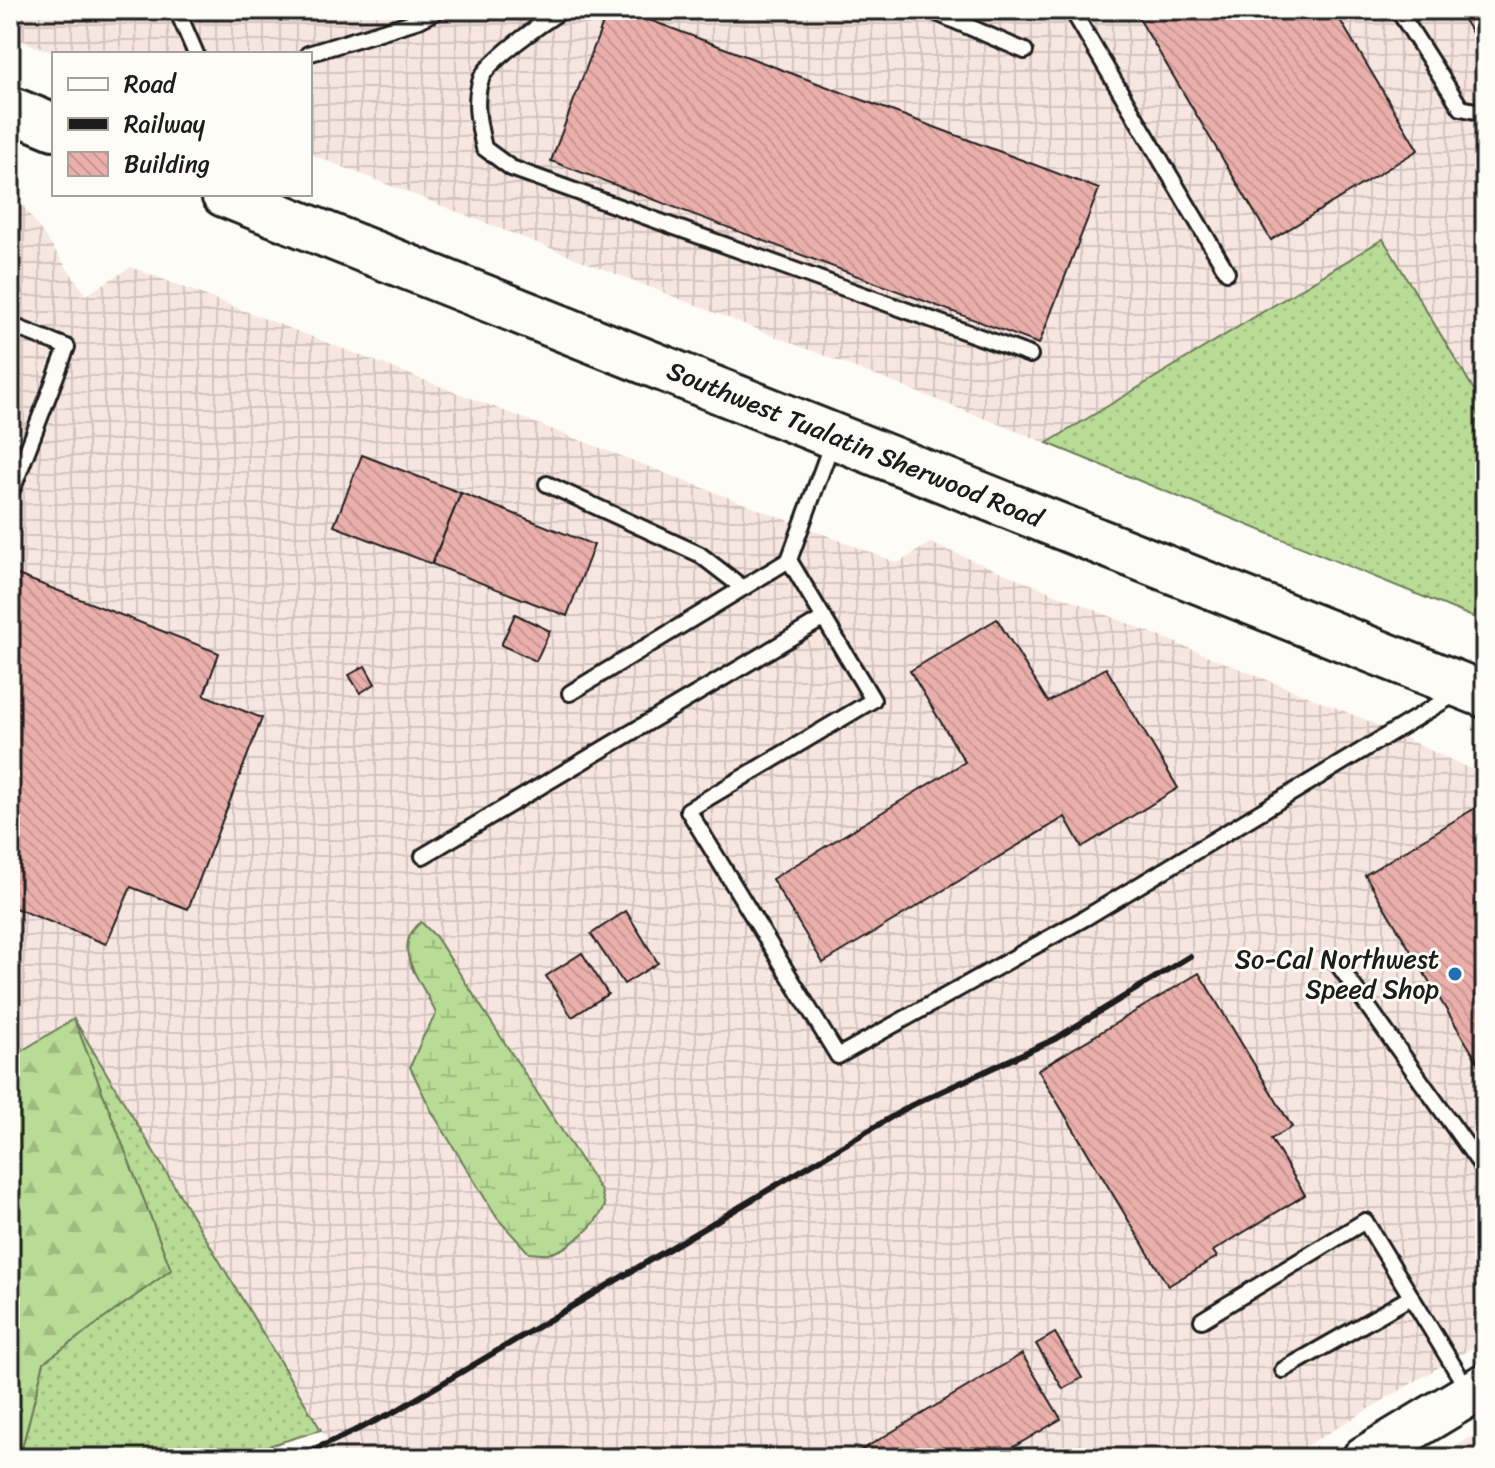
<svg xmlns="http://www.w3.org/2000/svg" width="1495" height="1468" font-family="Sriracha,sans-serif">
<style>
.built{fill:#f7e5e0}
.industrial{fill:url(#industrial-grid)}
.grass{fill:url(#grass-dots);stroke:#6a7c58;stroke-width:2}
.forest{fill:url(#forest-firs);stroke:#6a7c58;stroke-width:2}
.wetland{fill:url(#wetland-marsh);stroke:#6a7c58;stroke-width:2}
.building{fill:url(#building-back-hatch);stroke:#1c1c1c;stroke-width:2}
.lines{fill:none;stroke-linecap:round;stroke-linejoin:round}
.lane-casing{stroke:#1c1c1c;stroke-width:20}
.secondary-casing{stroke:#1c1c1c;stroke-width:48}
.highway-casing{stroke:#1c1c1c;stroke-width:50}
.lane{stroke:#fdfcf7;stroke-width:14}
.secondary{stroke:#fdfcf7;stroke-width:42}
.highway{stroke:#fdfcf7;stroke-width:44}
.rail{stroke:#1c1c1c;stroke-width:6}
.poi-dot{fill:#1f6fb2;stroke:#fdfcf7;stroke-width:3}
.labels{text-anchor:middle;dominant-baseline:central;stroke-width:6;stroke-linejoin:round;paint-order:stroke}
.street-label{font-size:26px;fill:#1c1c1c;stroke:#fdfcf7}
.poi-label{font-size:26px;fill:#1c1c1c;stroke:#fdfcf7;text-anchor:end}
</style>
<defs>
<pattern id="industrial-grid" width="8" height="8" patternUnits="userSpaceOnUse" patternTransform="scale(2)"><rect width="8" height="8" fill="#f7e5e0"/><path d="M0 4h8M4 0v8" fill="none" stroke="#d3c4c0"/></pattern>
<pattern id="grass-dots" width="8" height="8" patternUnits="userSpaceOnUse" patternTransform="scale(2)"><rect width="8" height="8" fill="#b8db95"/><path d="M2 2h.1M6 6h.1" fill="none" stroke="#9ebb80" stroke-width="1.8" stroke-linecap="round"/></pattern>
<pattern id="forest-firs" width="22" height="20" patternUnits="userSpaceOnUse" patternTransform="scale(2)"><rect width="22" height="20" fill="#b8db95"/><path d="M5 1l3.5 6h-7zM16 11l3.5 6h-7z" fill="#9ebb80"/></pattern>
<pattern id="wetland-marsh" width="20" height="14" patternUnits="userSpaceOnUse" patternTransform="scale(2)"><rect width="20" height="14" fill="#b8db95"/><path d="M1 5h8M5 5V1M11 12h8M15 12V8" fill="none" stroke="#9ebb80"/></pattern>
<pattern id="building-back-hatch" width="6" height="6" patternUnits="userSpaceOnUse" patternTransform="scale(2)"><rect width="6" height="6" fill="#eaafaa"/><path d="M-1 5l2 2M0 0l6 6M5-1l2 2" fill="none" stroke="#c89692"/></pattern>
</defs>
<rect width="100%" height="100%" fill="#fdfcf7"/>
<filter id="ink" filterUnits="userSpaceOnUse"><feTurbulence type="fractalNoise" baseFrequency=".0125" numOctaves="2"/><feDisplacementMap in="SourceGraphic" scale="16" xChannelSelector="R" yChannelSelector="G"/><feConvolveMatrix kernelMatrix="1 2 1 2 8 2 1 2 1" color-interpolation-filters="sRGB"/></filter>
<g filter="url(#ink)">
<polygon class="built" points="1485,1429 1485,1458 1437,1458"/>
<g class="industrial">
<polygon points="10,10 1485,10 1485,408 1383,240 1047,443 310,154 310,54 56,54 10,36"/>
<polygon points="10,187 86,295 131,267 898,563 930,543 1366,720 1485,776 1485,1340 1286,1458 338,1458 74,1019 10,1058"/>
</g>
<g class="grass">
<polygon points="1383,239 1485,408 1485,622 1047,443"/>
<polygon points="74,1019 321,1430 229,1458 65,1458 22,1448 44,1362 171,1270"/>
</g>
<polygon class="forest" points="74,1019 171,1270 44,1362 22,1448 10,1445 10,1058"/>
<path class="wetland" d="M421,922L436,937L601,1191L605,1206C595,1226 570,1249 548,1254C542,1255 534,1253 529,1253L497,1218L432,1112L410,1067L423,1037L436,1014C425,983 387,950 421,922Z"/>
<g class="building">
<polygon points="608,10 623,10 1099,189 1039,344 551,161"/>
<polygon points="1134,10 1334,10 1418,150 1271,240"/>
<polygon points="1458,10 1485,10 1485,32 1475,38"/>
<polygon points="362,455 461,493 432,564 334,526"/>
<polygon points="461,493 594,545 567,616 432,564"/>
<polygon points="10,572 219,653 204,695 262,718 188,909 131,887 106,944 10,906"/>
<polygon points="515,614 550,631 536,661 501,645"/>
<polygon points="997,619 1048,702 1106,668 1178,788 1082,847 1065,817 823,963 772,879 965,762 910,671"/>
<polygon points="365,666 375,684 360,693 349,675"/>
<polygon points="1485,802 1485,1074 1365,875"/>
<polygon points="626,911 658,963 624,984 591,934"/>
<polygon points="582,953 608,994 572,1017 546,976"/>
<polygon points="1199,973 1292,1127 1271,1139 1305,1195 1213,1251 1217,1257 1168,1286 1038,1070"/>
<polygon points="1055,1333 1082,1378 1063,1389 1036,1344"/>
<polygon points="1022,1354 1061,1419 995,1458 858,1458 855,1454"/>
</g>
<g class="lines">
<g class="lane-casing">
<g id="lane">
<polyline points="177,10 196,54"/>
<path d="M562,10C545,21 486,62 481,79C473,103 479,125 484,148L511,168L1030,355"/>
<polyline points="930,10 1025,51"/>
<polyline points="1072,10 1227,272"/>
<polyline points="1398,10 1461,108 1485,113"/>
<polyline points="308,54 419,20 439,10"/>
<polyline points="10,325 67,347 13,488 10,487"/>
<polyline points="547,484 699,554 743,588"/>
<polyline points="789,560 873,700 688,810 838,1056 1085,918 1457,693"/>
<polyline points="570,693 789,560 833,440"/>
<polyline points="423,856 824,618"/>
<polyline points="1334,959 1485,1171"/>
<polyline points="1202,1320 1365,1221 1468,1390"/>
<polyline points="1283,1370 1411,1297"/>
</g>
</g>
<g class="secondary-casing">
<polyline id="secondary" points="1364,1458 1485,1385"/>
</g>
<g class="highway-casing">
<g id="highway">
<polyline points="10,109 54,127"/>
<polyline points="224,194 1485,695"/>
</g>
</g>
<use href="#lane" class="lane"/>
<use href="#secondary" class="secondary"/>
<use href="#highway" class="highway"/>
<polyline class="rail" points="290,1458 331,1442 394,1412 910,1106 1055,1039 1190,956"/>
</g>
</g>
<circle class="poi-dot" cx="1455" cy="974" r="8"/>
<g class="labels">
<g class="street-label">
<text transform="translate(855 444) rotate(22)">Southwest Tualatin Sherwood Road</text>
</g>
<g class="poi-label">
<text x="1439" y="959">So-Cal Northwest<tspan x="1439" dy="30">Speed Shop</tspan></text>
</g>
</g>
<rect width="1495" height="1468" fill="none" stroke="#fdfcf7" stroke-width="40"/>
<rect x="20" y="20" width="1455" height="1428" fill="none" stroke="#1c1c1c" stroke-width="3" filter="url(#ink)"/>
<rect x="52" y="52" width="260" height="144" fill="#fdfcf7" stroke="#a3a29f" stroke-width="2"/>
<rect x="68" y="78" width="40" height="12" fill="#fdfcf7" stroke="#a3a29f" stroke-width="2"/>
<text x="124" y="92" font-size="24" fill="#1c1c1c">Road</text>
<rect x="68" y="118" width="40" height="12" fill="#1c1c1c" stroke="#a3a29f" stroke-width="2"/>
<text x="124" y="132" font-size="24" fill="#1c1c1c">Railway</text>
<rect x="68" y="152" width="40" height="24" fill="url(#building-back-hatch)" stroke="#a3a29f" stroke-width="2"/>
<text x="124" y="172" font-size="24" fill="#1c1c1c">Building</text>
</svg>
